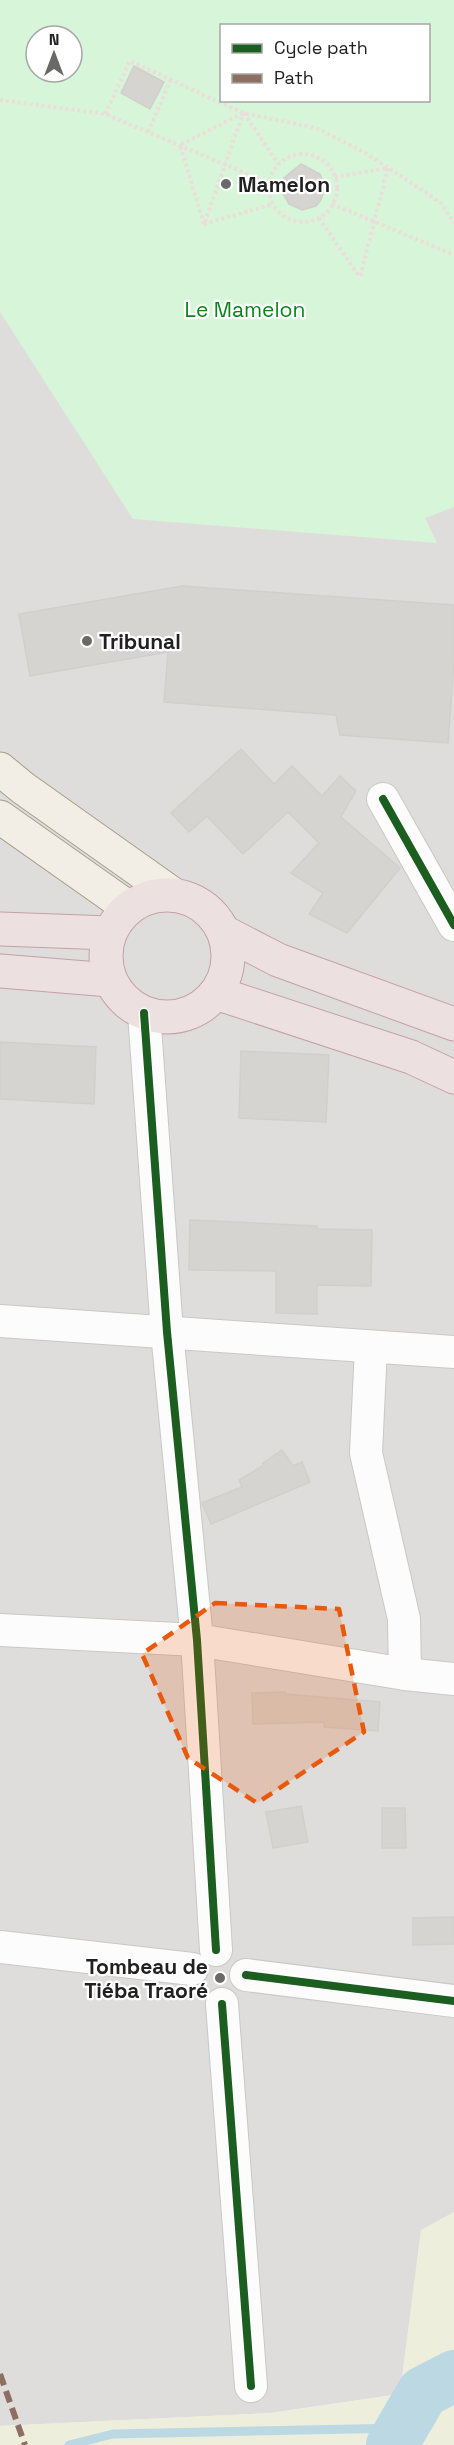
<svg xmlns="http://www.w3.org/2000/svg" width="454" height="2445" font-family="'Space Grotesk',sans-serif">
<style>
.residential{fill:#dedddb;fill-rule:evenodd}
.farmland{fill:#edefdc}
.park{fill:#d7f5d9;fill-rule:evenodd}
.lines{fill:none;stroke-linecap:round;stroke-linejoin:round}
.stream{stroke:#bcd9e3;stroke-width:9}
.river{stroke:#bcd9e3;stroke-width:52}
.building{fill:#d6d4d0;stroke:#d2cfcb;stroke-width:1.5}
.minor-casing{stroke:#c8c8c5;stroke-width:34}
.major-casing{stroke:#a69e85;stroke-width:35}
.highway-casing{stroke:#c5a0a8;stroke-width:35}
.path{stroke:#ecddda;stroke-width:4;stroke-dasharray:3 3;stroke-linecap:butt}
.minor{stroke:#fdfcfc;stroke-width:32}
.major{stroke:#f2eee6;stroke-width:33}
.highway{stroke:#ece0e0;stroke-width:33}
.quiet{stroke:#8d6e63;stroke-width:6;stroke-dasharray:12 6;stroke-linecap:butt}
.cycleway-casing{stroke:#fff;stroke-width:11}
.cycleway{stroke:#1b5e20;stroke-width:8}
.marked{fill:#e8590c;fill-opacity:0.2;stroke:#e8590c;stroke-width:4.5;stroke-dasharray:12 8;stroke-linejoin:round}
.poi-dot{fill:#696967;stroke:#fff;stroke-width:2}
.labels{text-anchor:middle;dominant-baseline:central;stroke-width:4.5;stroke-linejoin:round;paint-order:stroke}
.poi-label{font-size:21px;font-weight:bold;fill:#212121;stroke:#fff;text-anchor:start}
.park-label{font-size:21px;fill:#08861a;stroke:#fff}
</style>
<rect width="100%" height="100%" fill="#efeee9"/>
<path class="residential" d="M0,0H454V2212L421,2231L400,2394L270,2413L0,2426ZM222,26H428V100H222ZM36,36H72V72H36Z"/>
<polygon class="farmland" points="454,2212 454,2445 0,2445 0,2426 270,2413 400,2394 421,2230"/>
<path class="park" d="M0,0H454V507L425,518L437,543L133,519L0,312ZM222,26H428V100H222ZM36,36H72V72H36Z"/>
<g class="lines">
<polyline class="stream" points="69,2445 113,2434 402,2428"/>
<polyline class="river" points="392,2445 423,2392 454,2376"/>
</g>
<g class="building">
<polygon points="134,66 164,82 150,109 121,93"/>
<polygon points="301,164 320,174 325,187 321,200 316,206 302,210 289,204 282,192 284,178"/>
<polygon points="182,586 454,605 454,661 448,743 340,735 336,715 164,702 168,652 30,676 19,614"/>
<polygon points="241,749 274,784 292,766 322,796 340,776 356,791 341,817 400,868 347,933 309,914 323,893 291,873 319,843 288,812 243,854 207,816 189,832 171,813"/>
<polygon points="0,1042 96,1047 94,1104 0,1099"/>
<polygon points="241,1051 329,1055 326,1122 239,1118"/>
<polygon points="190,1220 317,1226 316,1229 372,1230 371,1286 317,1285 317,1314 276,1313 276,1271 189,1270"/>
<polygon points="282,1450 293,1466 302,1462 310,1482 211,1524 202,1503 242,1487 239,1480 264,1465 263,1463"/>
<polygon points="285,1692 285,1694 380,1702 378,1731 324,1727 324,1722 253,1724 252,1693"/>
<polygon points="301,1806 308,1842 273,1848 266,1812"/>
<polygon points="382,1808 405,1808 406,1848 382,1848"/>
<polygon points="454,1917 454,1944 413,1945 413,1918"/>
</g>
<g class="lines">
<g class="minor-casing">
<g id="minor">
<polyline points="383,799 454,925"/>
<polyline points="144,1013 167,1332 197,1640 216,1950"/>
<polyline points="0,1321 454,1352"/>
<polyline points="371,1347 366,1453 404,1619 405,1674"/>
<polyline points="0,1630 197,1640 405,1674 454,1679"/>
<polyline points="0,1947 192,1969"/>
<polyline points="246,1975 454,2001"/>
<polyline points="222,2004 251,2386"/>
</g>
</g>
<g class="major-casing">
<g id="major">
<polyline points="0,769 23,788 174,895"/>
<polyline points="0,817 129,908"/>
</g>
</g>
<g class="highway-casing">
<g id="highway">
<circle cx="167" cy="956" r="61"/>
<polyline points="0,929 110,933"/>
<polyline points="224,932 278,960 454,1024"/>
<polyline points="0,971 110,980"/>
<polyline points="216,993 411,1057 454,1077"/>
</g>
</g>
<g class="path">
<polyline points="0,100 105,114 269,183"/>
<polyline points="244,113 278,164"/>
<polyline points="105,114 130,61 243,113 316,128 364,152 413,184 441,203 454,223"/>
<polyline points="148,132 171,79"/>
<circle cx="303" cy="188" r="34"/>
<polyline points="335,177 388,168 360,277"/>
<polyline points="332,204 454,255"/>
<polyline points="319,218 359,276"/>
<polyline points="205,222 243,113"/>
<polyline points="204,224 180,145 243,113"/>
<polyline points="204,224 273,204"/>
</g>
<use href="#minor" class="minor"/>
<use href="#major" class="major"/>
<use href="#highway" class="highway"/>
<polyline class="quiet" points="0,2374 25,2445"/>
<g class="cycleway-casing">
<g id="cycleway">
<polyline points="383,799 454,925"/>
<polyline points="144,1013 167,1332 197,1640 216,1950"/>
<polyline points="246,1975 454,2001"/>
<polyline points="222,2004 251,2386"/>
</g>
</g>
<use href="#cycleway" class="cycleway"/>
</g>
<path class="marked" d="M215,1603L339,1609L364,1732L257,1803L188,1758L142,1654Z"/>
<g class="poi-dot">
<circle cx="226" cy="184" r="6"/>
<circle cx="87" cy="641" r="6"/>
<circle cx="220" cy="1978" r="6"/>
</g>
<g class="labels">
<g class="poi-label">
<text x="238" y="184">Mamelon</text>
<text x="99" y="641">Tribunal</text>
<text x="208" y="1966" text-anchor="end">Tombeau de<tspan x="208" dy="24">Tiéba Traoré</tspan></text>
</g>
<g class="park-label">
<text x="245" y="309">Le Mamelon</text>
</g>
</g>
<rect x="220" y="24" width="210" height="78" fill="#ffffff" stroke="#a6a6a6" stroke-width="1.5"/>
<rect x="232" y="44" width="30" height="9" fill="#1b5e20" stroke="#a6a6a6" stroke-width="1.5"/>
<text x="274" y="54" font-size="18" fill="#212121">Cycle path</text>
<rect x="232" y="74" width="30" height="9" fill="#8d6e63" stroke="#a6a6a6" stroke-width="1.5"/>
<text x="274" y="84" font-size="18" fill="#212121">Path</text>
<g transform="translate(54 54)"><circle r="28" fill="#ffffff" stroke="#a6a6a6" stroke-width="1.5"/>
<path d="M0-4.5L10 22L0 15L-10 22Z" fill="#696967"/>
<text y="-9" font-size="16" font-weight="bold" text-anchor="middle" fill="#212121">N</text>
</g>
</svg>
